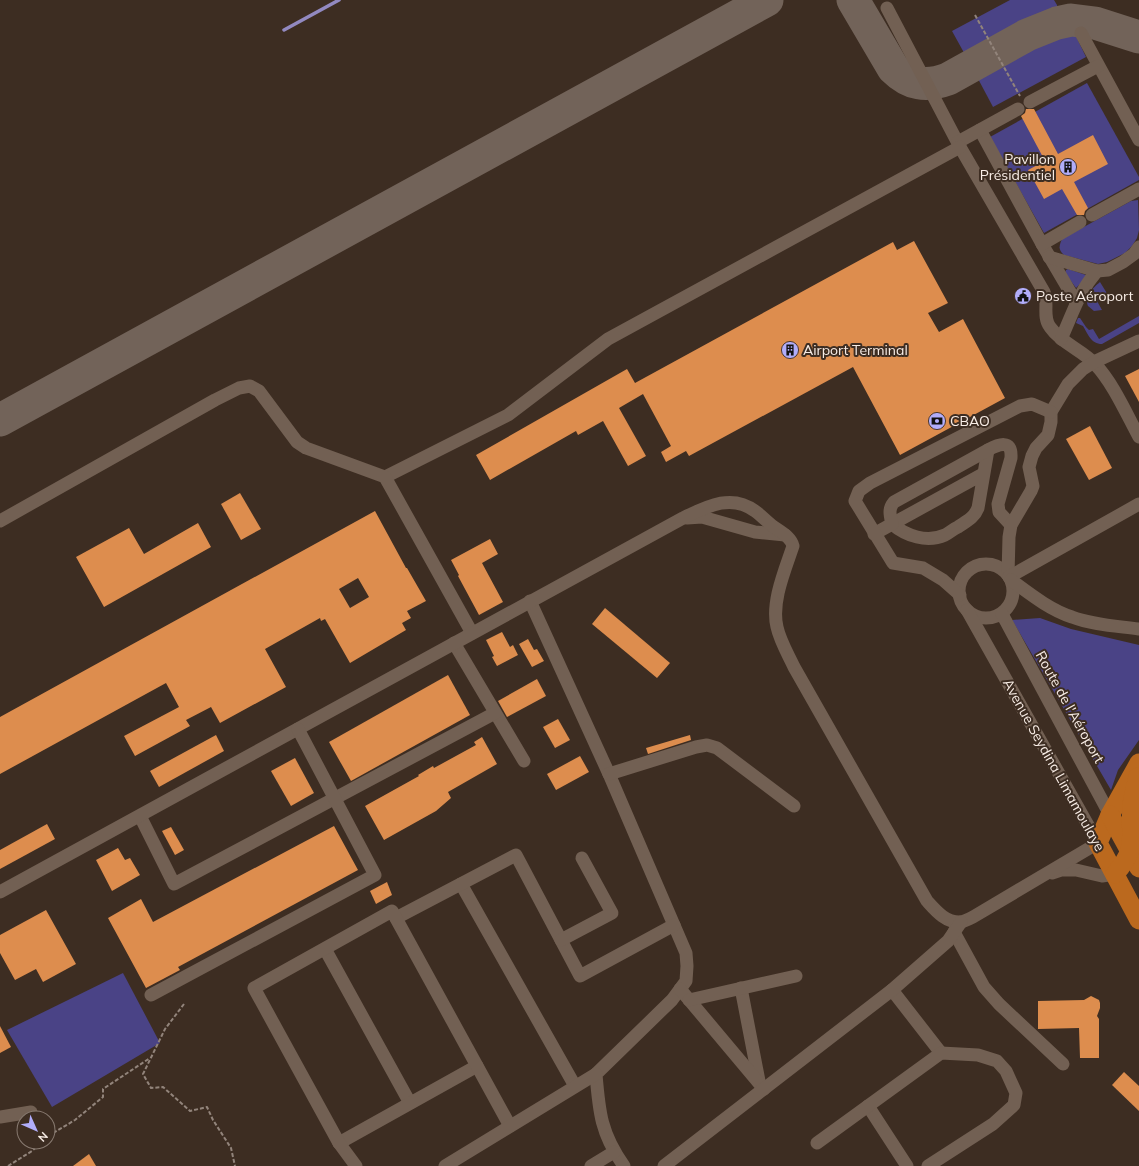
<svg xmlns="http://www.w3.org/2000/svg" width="1139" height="1166" font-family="Mulish,sans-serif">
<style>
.green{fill:#4a4386}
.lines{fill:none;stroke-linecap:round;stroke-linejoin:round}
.stream{stroke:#9289c0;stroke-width:3.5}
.taxiway{stroke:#726359;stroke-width:33}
.building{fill:#dd8d4e;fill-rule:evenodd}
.path{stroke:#92847b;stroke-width:2;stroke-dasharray:4 2;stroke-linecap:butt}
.minor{stroke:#726053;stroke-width:13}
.highway{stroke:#bb691e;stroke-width:19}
.labels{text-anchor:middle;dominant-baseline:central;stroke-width:4;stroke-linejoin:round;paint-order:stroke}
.poi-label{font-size:14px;fill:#f8ede6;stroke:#3d2d22;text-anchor:start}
.street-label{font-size:14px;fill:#f8ede6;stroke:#3d2d22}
</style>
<rect width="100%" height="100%" fill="#3d2d22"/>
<g class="green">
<polygon points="1010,0 1054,0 1057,5 1058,14 1046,18 968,60 952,31"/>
<polygon points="1073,30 1086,57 993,107 976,75 1044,38"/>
<polygon points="1087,83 1139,177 1139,180 1044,233 990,137"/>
<path d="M1138,200L1139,230L1137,238L1132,246L1125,253L1107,262L1098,264L1064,255C1058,250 1059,246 1062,239L1131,201Z"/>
<polygon points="1068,269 1086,275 1087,277 1076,288 1065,273 1066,270"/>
<path d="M1100,282L1108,295L1097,301L1102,310L1094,311L1088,306C1084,296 1093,288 1100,282Z"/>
<path d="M1139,316V323L1102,344C1091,344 1088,334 1083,326L1076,323L1078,318H1080L1086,327L1089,330L1093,329L1099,339Z"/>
<polygon points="1040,618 1071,629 1139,645 1139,740 1118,770 1111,790 1012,620"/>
<polygon points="123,973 160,1043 52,1107 7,1030"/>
</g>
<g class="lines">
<polyline class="stream" points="284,30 339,0"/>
<g class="taxiway">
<path d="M853,0L893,68C910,85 926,87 948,79L1027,35L1057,23L1071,20L1095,23L1139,37"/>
<polyline points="0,420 767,0"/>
</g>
</g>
<g class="building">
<polygon points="1026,109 1034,109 1058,154 1093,135 1108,164 1074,182 1088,208 1085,211 1084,215 1077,215 1062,189 1044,199 1028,170 1045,161 1021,116 1025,113"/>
<polygon points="914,241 948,303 928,313 939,332 963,319 1005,398 900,455 853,367 689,456 686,451 666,462 661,452 671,446 643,394 619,408 646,456 628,466 603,421 578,435 576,431 490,480 476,455 627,369 635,383 893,242 897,250"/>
<polygon points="1139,369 1139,402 1125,376"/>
<polygon points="1090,426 1112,468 1089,480 1066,439"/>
<polygon points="240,493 261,529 241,540 221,504"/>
<path d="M375,511L406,568H407L426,601L407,611L411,618L402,623L406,630L350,663L325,619L321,621L320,618L265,649L286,687L220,723L211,707L186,720L190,726L135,756L124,736L179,707L166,683L0,774V717ZM358,578L369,597L350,608L339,589Z"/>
<polygon points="198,523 211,547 104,607 76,557 129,528 144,554"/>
<polygon points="490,539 498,554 482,563 503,602 479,615 458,576 459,575 451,560"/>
<polygon points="605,608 670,663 657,678 592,624"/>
<polygon points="502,632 510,647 513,645 518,655 497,666 492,657 494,656 486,640"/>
<polygon points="528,639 534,650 537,649 544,661 532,667 519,644"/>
<polygon points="448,675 470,715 351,781 329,742"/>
<polygon points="537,679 546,696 507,717 498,701"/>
<polygon points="558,719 570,740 555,748 543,727"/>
<polygon points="216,735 224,751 159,787 150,771"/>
<polygon points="690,735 691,740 648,754 646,748"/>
<polygon points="482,737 497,764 448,792 451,798 436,811 384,840 365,806 419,776 418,775 433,766 434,768 476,745 474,742"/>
<polygon points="580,756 589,772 556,790 547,774"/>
<polygon points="295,758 314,793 291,806 271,771"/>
<polygon points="47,824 55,839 0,869 0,850"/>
<polygon points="334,826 358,870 178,967 180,970 146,988 108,918 141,899 153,922"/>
<polygon points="171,827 184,850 175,855 162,831"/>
<polygon points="118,848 125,860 130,858 140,875 112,891 96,860"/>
<polygon points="387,882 392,895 376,904 370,891"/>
<polygon points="46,910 76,964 43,982 36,969 15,980 0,953 0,935"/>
<polygon points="1091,996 1099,1000 1100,1003 1100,1008 1097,1016 1099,1019 1099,1058 1080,1058 1079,1028 1038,1029 1038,1001 1084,1000"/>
<polygon points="0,1026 11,1047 0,1053"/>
<polygon points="1124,1072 1139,1086 1139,1111 1112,1085"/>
<polygon points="89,1154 96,1166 73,1166"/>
</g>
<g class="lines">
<g class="path">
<polyline points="975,15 1020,96"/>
<polyline points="184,1004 165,1029 143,1074 151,1088 163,1087 190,1111 207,1107 213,1120 231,1148 235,1166"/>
<polyline points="48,1136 75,1120 103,1097 103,1089 150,1058"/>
<polyline points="8,1166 32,1151 42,1142"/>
</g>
<g class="minor">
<path d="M887,8L960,147L1044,292C1049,303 1042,317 1050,327C1061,343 1082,350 1095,364C1113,383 1126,413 1139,437"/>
<polyline points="1081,33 1139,140"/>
<polyline points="1030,102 1098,66"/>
<polyline points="980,130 1042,244 1076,302"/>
<polyline points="958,142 1018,109"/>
<polyline points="1092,215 1139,189"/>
<polyline points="1042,244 1080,222"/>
<polyline points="1049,257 1097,271 1108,270 1123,262 1134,254 1139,247"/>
<path d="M1061,339C1073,313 1078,293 1097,271"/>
<path d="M983,474L892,524C906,536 927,543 945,535C949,533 953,529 958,527C967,521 974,518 978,508L988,450"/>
<polyline points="385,477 508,415 608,339 960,147"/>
<polyline points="687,518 702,517 755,532 785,535"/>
<polyline points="0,521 215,400 239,388 250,386 259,391 297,442 306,448 385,477 472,633"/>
<path d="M874,534L892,524C890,515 888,509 894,502L988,450C999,444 1012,439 1011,458L998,504L999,512L1011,525"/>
<circle cx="986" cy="591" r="27"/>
<polyline points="1008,575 1009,537 1011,525 1031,491 1033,486 1029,467 1032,456 1036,448 1048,435 1051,422 1051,412 1068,384 1083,369 1094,362 1139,341"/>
<polyline points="1009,577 1139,504"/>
<path d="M1011,580C1030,594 1050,610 1072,617C1093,625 1117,626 1139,629"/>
<polyline points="960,595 943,580 923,568 893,563 855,501 859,491 870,483 1020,406 1032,404 1051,412"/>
<path d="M530,601L609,774L686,953L687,966L686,981L672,1000L596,1074C599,1112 601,1134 624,1166"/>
<polyline points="1002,614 1110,815"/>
<polyline points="454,643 524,761"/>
<polyline points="609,774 696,747 707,745 717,748 794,806"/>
<polyline points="140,816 174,884 495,713"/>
<polyline points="1052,873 1061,870 1076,870 1102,876 1115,874"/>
<polyline points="461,884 575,1086"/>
<path d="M0,892L683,518C706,507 731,493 755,511C762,516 767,522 774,527C781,532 791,537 793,546C785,570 771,602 777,627C780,641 788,654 794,667L927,901C936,911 946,923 961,922C965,921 969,919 973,917L1098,843L967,610"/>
<polyline points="396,918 516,855 580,976 674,925"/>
<polyline points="954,932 984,987 999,1004 1063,1064"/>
<polyline points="561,940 612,913 582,858"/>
<polyline points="325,949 410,1103"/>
<polyline points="741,988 759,1081"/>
<polyline points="680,989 764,1089"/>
<polyline points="892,990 941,1053"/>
<polyline points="151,995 375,875 298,729"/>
<polyline points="689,1000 796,976"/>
<polyline points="868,1106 907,1166"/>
<polyline points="0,1117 31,1112"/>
<polyline points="339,1143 477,1066"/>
<polyline points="817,1143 941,1053 978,1055 997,1061 1006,1071 1016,1093 1014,1105 993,1124 928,1166"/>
<polyline points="356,1166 339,1143 254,988 392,911 510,1126"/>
<polyline points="445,1166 596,1074"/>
<polyline points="591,1166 614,1152"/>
<polyline points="664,1166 892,990 948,941 961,922"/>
</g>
<g class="highway">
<polyline points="1139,763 1110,815 1098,843 1139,920"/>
<polyline points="1110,815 1139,868"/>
<path d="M1115,874C1139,847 1129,837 1132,805C1133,795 1136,786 1138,777"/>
</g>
</g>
<defs>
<g id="building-disc" transform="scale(0.9)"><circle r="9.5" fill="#b1adfa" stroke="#3d2d22"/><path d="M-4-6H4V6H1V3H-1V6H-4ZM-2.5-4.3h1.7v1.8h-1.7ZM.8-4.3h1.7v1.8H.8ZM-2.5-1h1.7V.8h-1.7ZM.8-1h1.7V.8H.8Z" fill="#111"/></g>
<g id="civic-disc" transform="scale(0.9)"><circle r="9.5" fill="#b1adfa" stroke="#3d2d22"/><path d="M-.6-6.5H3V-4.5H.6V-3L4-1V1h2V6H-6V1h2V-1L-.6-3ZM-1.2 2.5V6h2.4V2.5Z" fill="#111"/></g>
<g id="bank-disc" transform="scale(0.9)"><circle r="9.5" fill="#b1adfa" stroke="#3d2d22"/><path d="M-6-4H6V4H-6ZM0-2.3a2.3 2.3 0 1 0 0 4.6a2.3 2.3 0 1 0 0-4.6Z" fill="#111"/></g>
</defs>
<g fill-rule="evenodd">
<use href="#building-disc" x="1068" y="167"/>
<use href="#civic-disc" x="1023" y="296"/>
<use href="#building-disc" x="790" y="350"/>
<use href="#bank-disc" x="937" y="421"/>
</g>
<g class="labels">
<g class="poi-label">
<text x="1055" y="159" text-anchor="end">Pavillon<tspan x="1055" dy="16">Présidentiel</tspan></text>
<text x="1036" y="296">Poste Aéroport</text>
<text x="803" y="350">Airport Terminal</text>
<text x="950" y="421">CBAO</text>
</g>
<g class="street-label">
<text transform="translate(1070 707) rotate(61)">Route de l'Aéroport</text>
<text transform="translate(1054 765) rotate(61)">Avenue Seydina Limamoulaye</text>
</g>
</g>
<g transform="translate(36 1130) rotate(135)"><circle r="19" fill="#3d2d22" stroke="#887a70"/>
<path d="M0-3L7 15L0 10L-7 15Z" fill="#b1adfa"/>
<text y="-6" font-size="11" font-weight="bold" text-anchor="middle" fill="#f8ede6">N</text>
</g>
</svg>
